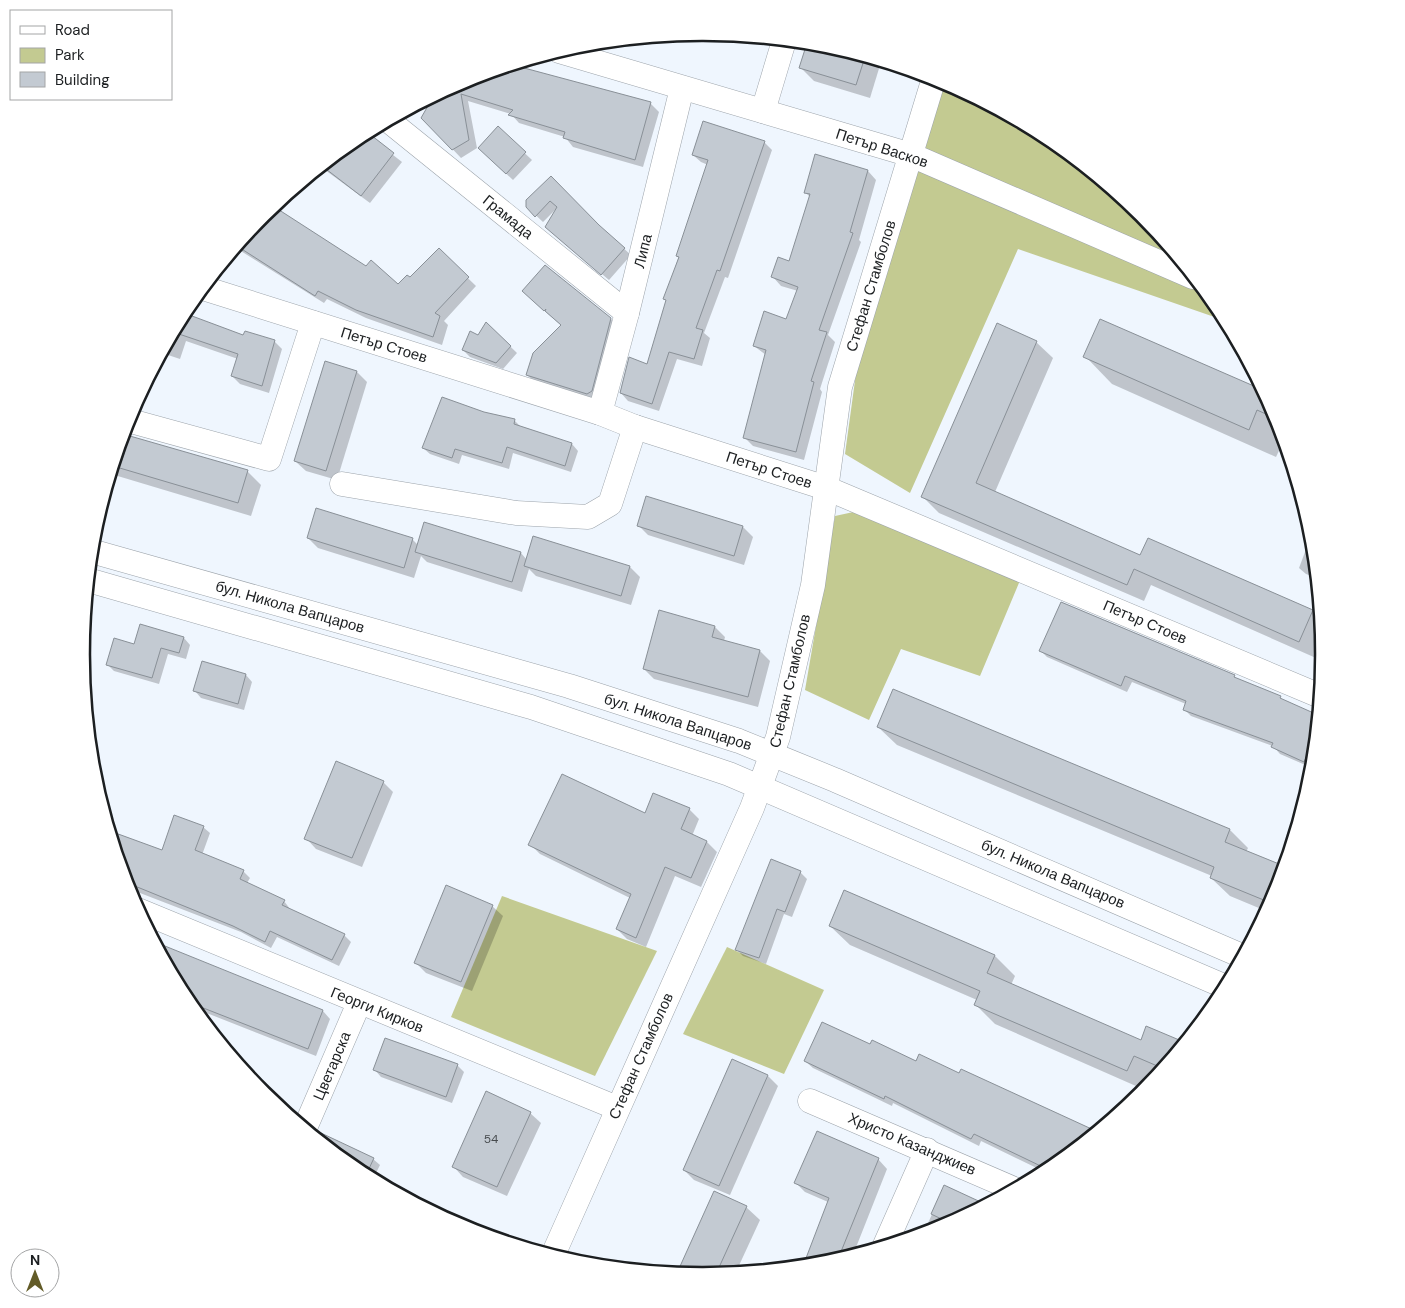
<svg xmlns="http://www.w3.org/2000/svg" width="1405" height="1308" font-family="'DM Sans',sans-serif">
<style>
.green{fill:#c3ca91}
.shadow{fill:#0003}
.building{fill:#c3cad2;stroke:#899097}
.lines{fill:none;stroke-linecap:round;stroke-linejoin:round}
.minor-casing{stroke:#9da4ab;stroke-width:25}
.minor{stroke:#fff;stroke-width:24}
.labels{text-anchor:middle;dominant-baseline:central;stroke-width:5;stroke-linejoin:round;paint-order:stroke}
.number-label{font-size:12px;fill:#464a4d}
.street-label{font-size:15px;fill:#1c1f21;stroke:#fff}
.rim{fill:none;stroke:#1c1f21;stroke-width:2.5}
</style>
<rect width="100%" height="100%" fill="#eff6fe"/>
<g class="green">
<polygon points="943,81 1048,137 1142,215 1219,309 1226,321 1018,249 910,493 845,454 857,366"/>
<polygon points="858,511 1021,578 980,676 901,649 869,720 805,690 835,516"/>
<polygon points="502,896 657,951 595,1076 451,1017"/>
<polygon points="727,947 824,990 784,1074 683,1034"/>
</g>
<g class="shadow">
<polygon points="808,43 824,45 881,62 870,98 814,81 801,68"/>
<polygon points="511,66 651,104 659,112 643,167 573,147 565,137 519,123 511,114 468,101 477,148 461,158 423,118 435,95 465,80"/>
<polygon points="498,128 532,160 513,180 486,155"/>
<polygon points="365,133 402,162 370,203 321,167"/>
<polygon points="764,142 772,150 728,278 725,277 704,333 710,338 702,366 677,359 659,411 628,401 621,393 648,365 667,301 665,299 708,165 701,162 693,155"/>
<polygon points="868,171 876,180 859,240 861,242 828,335 835,342 820,389 822,392 804,460 753,446 745,438 766,355 754,346 787,320 798,291 781,286 773,277 789,263 810,197 805,192"/>
<polygon points="551,178 600,227 631,255 609,280 553,233 558,207 543,222 527,207"/>
<polygon points="263,214 398,285 410,278 439,250 476,286 444,321 448,325 442,345 366,318 327,299 324,303 236,248"/>
<polygon points="532,300 611,319 619,328 596,402 536,383 527,375 562,326"/>
<polygon points="186,308 194,318 244,336 274,341 282,349 269,393 240,384 232,376 238,359 186,341 180,359 162,353"/>
<polygon points="487,324 517,353 503,369 470,357 463,350 479,336"/>
<polygon points="1036,342 1053,358 995,492 1141,557 1148,539 1313,611 1321,619 1323,642 1316,658 1151,585 1144,601 939,513 922,496"/>
<polygon points="1085,356 1264,392 1277,416 1284,440 1276,457 1112,384"/>
<polygon points="326,363 357,372 367,382 337,480 306,471 295,461"/>
<polygon points="483,413 514,420 521,427 572,444 578,451 571,472 513,453 509,469 462,455 459,464 430,454 423,448"/>
<polygon points="123,435 247,471 261,485 251,516 111,474"/>
<polygon points="638,525 743,527 753,537 744,565 648,535"/>
<polygon points="1311,536 1312,536 1317,578 1306,574 1299,568"/>
<polygon points="308,538 412,539 418,545 521,553 527,560 534,538 630,567 640,577 631,605 536,576 529,569 522,592 427,562 421,556 414,578 318,548"/>
<polygon points="141,625 184,638 190,645 186,659 168,654 159,684 114,671 107,664 135,645"/>
<polygon points="715,627 725,637 724,641 760,651 770,661 758,707 654,679 644,669"/>
<polygon points="1041,651 1234,676 1238,681 1280,697 1285,702 1318,716 1313,765 1310,767 1280,754 1273,746 1191,716 1184,709 1186,704 1132,682 1127,692 1047,657"/>
<polygon points="246,675 252,682 244,710 201,698 195,691"/>
<polygon points="878,727 1230,830 1248,848 1246,852 1284,868 1277,892 1266,911 1230,896 1211,878 1212,876 897,745"/>
<polygon points="383,782 393,792 362,867 316,849 306,838"/>
<polygon points="689,809 699,819 692,836 707,842 717,852 701,887 675,876 646,947 627,939 617,929 630,898 540,854 530,844 645,815"/>
<polygon points="203,827 210,833 202,855 243,871 250,878 247,883 284,901 290,909 344,935 351,942 339,966 277,937 271,948 241,932 127,888 110,831 163,852"/>
<polygon points="800,872 807,879 792,917 784,914 766,964 743,956 736,949"/>
<polygon points="845,891 995,956 1015,976 1011,985 1141,1041 1147,1027 1183,1043 1156,1076 1154,1075 1145,1090 995,1024 975,1004 977,1000 850,945 830,926"/>
<polygon points="492,906 503,916 472,991 426,973 416,963"/>
<polygon points="162,946 323,1011 330,1019 316,1056 204,1012 202,1019 186,999 160,951"/>
<polygon points="871,1046 960,1075 962,1070 1095,1132 1045,1172 981,1141 979,1146 893,1103 892,1106 813,1068 805,1061"/>
<polygon points="457,1065 464,1072 452,1103 381,1077 375,1070"/>
<polygon points="768,1076 778,1086 730,1195 694,1180 684,1170"/>
<polygon points="530,1113 541,1123 507,1196 463,1177 453,1166"/>
<polygon points="337,1142 373,1159 380,1165 373,1179 357,1171 333,1151"/>
<polygon points="878,1159 887,1169 853,1255 823,1264 804,1266 828,1202 805,1192 795,1182"/>
<polygon points="945,1186 984,1205 940,1228 923,1234"/>
<polygon points="715,1193 746,1207 760,1220 736,1272 702,1275 678,1273"/>
</g>
<g class="building">
<polygon points="807,43 824,44 865,57 856,85 799,68"/>
<polygon points="513,65 651,102 635,160 563,138 565,132 508,115 513,110 461,94 469,140 452,150 421,118 433,97 465,80"/>
<polygon points="703,121 765,141 720,271 717,270 696,328 703,330 694,359 669,352 652,404 620,393 629,357 647,364 666,300 663,299 679,257 676,256 708,160 692,155"/>
<polygon points="498,126 526,152 506,174 478,148"/>
<polygon points="367,132 394,153 361,196 322,166"/>
<polygon points="815,154 868,170 850,232 853,233 819,330 827,332 811,381 814,382 796,452 743,438 766,350 753,346 764,311 786,319 798,287 771,277 778,257 789,261 810,194 804,193"/>
<polygon points="551,176 599,225 625,248 601,275 545,227 557,207 550,201 535,217 526,207 526,200"/>
<polygon points="273,206 366,266 371,260 398,284 407,275 410,277 439,248 469,277 435,313 440,316 433,337 356,310 318,291 315,296 237,246 263,214"/>
<polygon points="545,265 611,318 592,391 587,394 526,375 533,353 561,325 545,311 546,309 544,311 522,291"/>
<polygon points="184,313 243,335 245,331 275,340 262,386 231,376 238,354 173,332"/>
<polygon points="1100,319 1263,390 1277,419 1257,410 1249,430 1083,357"/>
<polygon points="486,322 511,346 496,363 462,350 470,331 478,335"/>
<polygon points="997,323 1037,341 976,483 1140,555 1148,538 1313,610 1299,642 1134,569 1127,585 921,497"/>
<polygon points="325,361 357,371 326,471 294,461"/>
<polygon points="442,397 484,412 515,419 514,424 572,443 565,466 507,447 502,463 455,449 452,458 422,448"/>
<polygon points="123,434 248,470 238,503 113,466"/>
<polygon points="646,496 743,526 734,556 637,526"/>
<polygon points="316,508 413,538 404,568 307,538"/>
<polygon points="424,522 521,552 512,582 415,552"/>
<polygon points="533,536 630,566 621,596 524,566"/>
<polygon points="1061,602 1235,675 1234,677 1281,696 1280,698 1318,715 1316,734 1304,762 1271,747 1273,743 1183,710 1186,701 1125,676 1121,686 1039,651"/>
<polygon points="659,610 715,626 712,637 760,650 748,697 643,669"/>
<polygon points="140,624 184,637 179,653 161,648 152,678 106,665 114,638 134,644"/>
<polygon points="202,661 246,674 238,704 193,691"/>
<polygon points="893,689 1230,829 1225,842 1284,866 1271,903 1210,878 1214,867 877,727"/>
<polygon points="336,761 384,781 352,858 304,839"/>
<polygon points="562,774 645,813 653,793 690,808 681,829 707,841 691,878 665,867 636,938 616,929 631,894 528,845"/>
<polygon points="174,815 204,826 195,850 244,870 240,879 285,900 282,905 345,934 332,960 270,931 265,942 233,926 125,882 110,831 162,850"/>
<polygon points="771,859 801,871 785,912 777,909 759,958 735,950"/>
<polygon points="446,885 493,905 461,982 414,963"/>
<polygon points="844,890 995,955 987,973 1141,1040 1146,1026 1184,1042 1162,1068 1134,1056 1127,1071 974,1005 980,991 829,926"/>
<polygon points="155,942 323,1010 308,1049 188,1002"/>
<polygon points="822,1022 870,1044 872,1040 916,1061 919,1054 959,1073 961,1069 1096,1131 1049,1170 974,1134 971,1139 885,1096 884,1099 804,1061"/>
<polygon points="385,1038 458,1064 446,1097 373,1070"/>
<polygon points="732,1059 768,1075 719,1186 683,1170"/>
<polygon points="486,1091 531,1112 497,1187 452,1167"/>
<polygon points="817,1131 879,1158 838,1259 803,1266 829,1198 794,1183"/>
<polygon points="321,1133 374,1158 366,1175 317,1138"/>
<polygon points="944,1185 985,1204 950,1223 931,1214"/>
<polygon points="714,1191 747,1206 716,1274 677,1273"/>
</g>
<g class="lines">
<g class="minor-casing">
<g id="minor">
<polyline points="559,51 911,155 1193,277"/>
<polyline points="763,111 784,41"/>
<polyline points="389,121 627,313"/>
<polyline points="203,288 600,413 635,427 826,488 1320,696"/>
<polyline points="600,413 627,313 682,88"/>
<polyline points="127,420 269,459 313,323"/>
<polyline points="342,484 516,513 588,517 610,504 635,427"/>
<polyline points="91,551 569,686 739,741 835,780 1242,956"/>
<polyline points="88,580 531,707 729,774 1226,987"/>
<polyline points="138,910 617,1108"/>
<polyline points="810,1101 1014,1189"/>
<polyline points="305,1128 359,1003"/>
<polyline points="885,1245 927,1150"/>
<polyline points="553,1255 752,808 778,737 813,585 840,387 934,78"/>
</g>
</g>
<use href="#minor" class="minor"/>
</g>
<g class="labels">
<g class="number-label">
<text x="491" y="1139">54</text>
</g>
<g class="street-label">
<text transform="translate(882 148) rotate(18)">Петър Васков</text>
<text transform="translate(508 217) rotate(39)">Грамада</text>
<text transform="translate(643 251) rotate(-76)">Липа</text>
<text transform="translate(871 286) rotate(-73)">Стефан Стамболов</text>
<text transform="translate(384 345) rotate(17)">Петър Стоев</text>
<text transform="translate(769 470) rotate(18)">Петър Стоев</text>
<text transform="translate(290 607) rotate(16)">бул. Никола Вапцаров</text>
<text transform="translate(1145 622) rotate(23)">Петър Стоев</text>
<text transform="translate(790 681) rotate(-77)">Стефан Стамболов</text>
<text transform="translate(678 722) rotate(18)">бул. Никола Вапцаров</text>
<text transform="translate(1053 874) rotate(23)">бул. Никола Вапцаров</text>
<text transform="translate(377 1010) rotate(22)">Георги Кирков</text>
<text transform="translate(641 1056) rotate(-66)">Стефан Стамболов</text>
<text transform="translate(332 1066) rotate(-67)">Цветарска</text>
<text transform="translate(912 1144) rotate(23)">Христо Казанджиев</text>
</g>
</g>
<path d="M0 0H1405V1308H0ZM702 41H703A612 612 0 0 1 1315 653V655A612 612 0 0 1 703 1267H702A612 612 0 0 1 90 655V653A612 612 0 0 1 702 41Z" fill="#fff" fill-rule="evenodd"/>
<path class="rim" d="M702 41H703A612 612 0 0 1 1315 653V655A612 612 0 0 1 703 1267H702A612 612 0 0 1 90 655V653A612 612 0 0 1 702 41Z"/>
<rect x="10" y="10" width="162" height="90" fill="#ffffff" stroke="#a4a5a6"/>
<rect x="20" y="26" width="25" height="8" fill="#ffffff" stroke="#a4a5a6"/>
<text x="55" y="35" font-size="15" fill="#1c1f21">Road</text>
<rect x="20" y="48" width="25" height="15" fill="#c3ca91" stroke="#a4a5a6"/>
<text x="55" y="60" font-size="15" fill="#1c1f21">Park</text>
<rect x="20" y="72" width="25" height="15" fill="#c3cad2" stroke="#a4a5a6"/>
<text x="55" y="85" font-size="15" fill="#1c1f21">Building</text>
<g transform="translate(35 1273)"><circle r="24" fill="#ffffff" stroke="#a4a5a6"/>
<path d="M0-4L9 19L0 12L-9 19Z" fill="#625b28"/>
<text y="-8" font-size="14" font-weight="bold" text-anchor="middle" fill="#1c1f21">N</text>
</g>
</svg>
